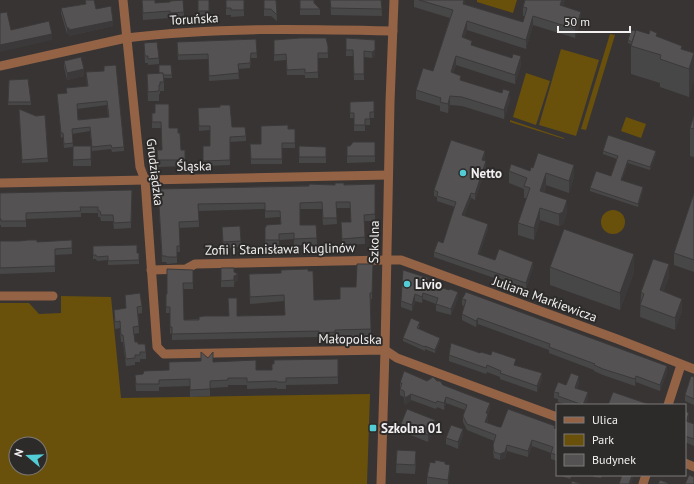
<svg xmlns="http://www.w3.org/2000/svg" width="694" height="484" font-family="'PT Sans',sans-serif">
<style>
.green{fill:#69510b;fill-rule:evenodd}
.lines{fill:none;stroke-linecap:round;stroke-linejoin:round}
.minor{stroke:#946345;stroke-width:9}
.wall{fill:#484747;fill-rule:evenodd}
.shaded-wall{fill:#3b393a}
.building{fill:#545253;stroke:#3b393a;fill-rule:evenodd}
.poi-dot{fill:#52ccd5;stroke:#2d2a2a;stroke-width:1.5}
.labels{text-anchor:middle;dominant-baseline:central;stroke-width:4;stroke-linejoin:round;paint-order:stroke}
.street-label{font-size:13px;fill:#f2f0f0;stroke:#2d2a2a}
.poi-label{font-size:13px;font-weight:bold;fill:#f2f0f0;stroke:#2d2a2a;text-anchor:start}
</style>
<rect width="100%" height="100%" fill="#383434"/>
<g class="green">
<polygon points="477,0 517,0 513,13 477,2"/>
<polygon points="610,34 615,35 586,130 581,129"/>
<polygon points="561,49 599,60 576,136 539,125"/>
<polygon points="526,73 550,81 536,125 513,117"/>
<polygon points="626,117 646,124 641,138 621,131"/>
<polygon points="510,120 564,138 564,139 510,122"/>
<circle cx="613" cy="222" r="12"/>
<path d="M61,296L111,297L121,398L370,394L367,484H0V303H29L39,314L61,313ZM16,444H40V468H16Z"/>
</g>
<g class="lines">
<g class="minor">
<polyline points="123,0 140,167 145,180 157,347 164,354 385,350 397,358 432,371 557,417"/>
<path d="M0,66L126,38C215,27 305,29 393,31"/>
<polyline points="0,183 388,175"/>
<polyline points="151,270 186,269 195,264 386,260 401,260 617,339 694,369"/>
<polyline points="0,296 53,296"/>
<polyline points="668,405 681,365"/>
<polyline points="685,463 694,467"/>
<polyline points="381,484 385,350 390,102 394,0"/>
<polyline points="643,484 646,475"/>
</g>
</g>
<g class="wall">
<polygon points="85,0 94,0 96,9 113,26 69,36 69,34 67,34 61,13 61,8 85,4"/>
<polygon points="142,0 155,3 170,2 184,12 184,18 170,19 170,18 143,20"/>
<rect x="198" y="0" width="11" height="17"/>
<polygon points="226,0 244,0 244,16 231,17 231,15 226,15"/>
<polygon points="264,0 276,0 277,21 271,16 264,16"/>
<polygon points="300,0 314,3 320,9 320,15 300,15"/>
<polygon points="330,0 381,0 382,16 331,15"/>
<polygon points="414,0 465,0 465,4 523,22 525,16 523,16 523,7 525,0 565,0 563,6 581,21 575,38 533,25 526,49 467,30 464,38 472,45 521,65 515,84 456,65 453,73 461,80 510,100 504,119 462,106 450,105 448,113 440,111 440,106 416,99 416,90 433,71 450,18 414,7"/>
<polygon points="657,37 682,49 694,53 689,97 660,87 660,83 631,74 631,44 628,43 628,40"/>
<polygon points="346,38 375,40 375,56 372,58 364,57 364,80 354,80 353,56 346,56"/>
<polygon points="256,39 257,58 251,58 250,68 238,69 239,79 209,81 208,59 178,60 177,42"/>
<polygon points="274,40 328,46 328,58 318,58 318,78 305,78 305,75 287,75 286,60 274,61"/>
<polygon points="144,43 159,58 159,64 148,65 148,63 145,63"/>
<polygon points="64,61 84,76 67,80 64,67"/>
<polygon points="171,65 172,78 164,78 164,91 160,91 160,94 159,94 159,101 148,101 147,74 159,73"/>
<path d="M104,66L124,147V151L112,152L111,149L92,151L90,131L72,134L73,146H91V166H73V147L64,148L63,137L61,138L57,94L67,93L66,88L87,86L86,72L104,71ZM107,105L108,117L78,120L77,109Z"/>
<polygon points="9,80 31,102 31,105 8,105"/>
<polygon points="374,101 374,118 370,118 370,125 365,125 365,131 354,131 354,118 350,118 350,102"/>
<polygon points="198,108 232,127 246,136 246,141 230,142 230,165 203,166 203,146 210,146 210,130 199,131"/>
<polygon points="19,109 36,116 45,115 48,162 22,163"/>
<polygon points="152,113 169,128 178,133 181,150 185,150 185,166 158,167 157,150 162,150 161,128 152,128"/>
<polygon points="694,115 694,157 690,156 690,128"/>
<polygon points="288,129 295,129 295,148 282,148 282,164 251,164 250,144 261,144"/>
<polygon points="375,142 375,162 347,163 347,146"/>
<polygon points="299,146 326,147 326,163 299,163"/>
<polygon points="603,151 656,154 650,170 628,163 622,180 643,190 638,207 590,191 590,188 611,176 617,159 603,154"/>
<polygon points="485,157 483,161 486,167 475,200 471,198 464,216 488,229 479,255 495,260 533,267 526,289 434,257 434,252 443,243 455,207 437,201 437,197 434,196 434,190"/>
<polygon points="509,171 530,171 574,177 569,193 546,185 544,192 567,212 563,224 559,226 540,220 534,240 518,235 518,223 527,198 524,198 524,189 509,183"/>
<polygon points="375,184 375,221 364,221 365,244 342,245 341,222 351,222 350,208 336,208 337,224 323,225 322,209 300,209 300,225 316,225 317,245 294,245 294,239 279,240 279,246 265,246 265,227 280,224 280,217 265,218 265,209 199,211 199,227 179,228 180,252 177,252 177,263 167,264 166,262 162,262 158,189"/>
<polygon points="132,190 131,228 114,229 113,221 101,221 100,217 98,217 98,213 81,213 81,217 26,219 26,227 1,227 1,225 0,225 0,193"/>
<polygon points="694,193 694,272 674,265 674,253"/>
<polygon points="222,227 241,241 241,247 223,248"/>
<polygon points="72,240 72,254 55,255 55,272 0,274 0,241 37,242"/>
<polygon points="93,246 139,253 139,264 108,265 108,260 97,261 96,259 93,259"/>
<polygon points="373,264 372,299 371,299 371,336 335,336 335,338 319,339 319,337 172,340 172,333 170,334 170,313 166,313 166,294 167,294 193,270 193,289 183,289 184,320 229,316 228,298 237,316 285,315 284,301 250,304 249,274 281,273 308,271 314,300 338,299 340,299 356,287"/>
<polygon points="550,267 634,272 620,310 550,285"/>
<polygon points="221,268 234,272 238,280 234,283 234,287 221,287"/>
<polygon points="669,277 663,292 682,311 675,330 640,317 641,292"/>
<polygon points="428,283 458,298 451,315 436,311 436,304 423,299 422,303 415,301 412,311 401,307 401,301"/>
<polygon points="125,295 142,306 142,313 138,314 139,333 134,334 135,342 138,344 146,352 146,359 140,359 140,362 135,362 135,365 126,366 123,342 121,342 120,328 115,329 114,317 114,310 126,308"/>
<polygon points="462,299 667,372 660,391 636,382 635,386 603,375 594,371 594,370 549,353 549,350 478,324 476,327 462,320 462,314 464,306 462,305"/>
<polygon points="420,325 418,329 440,341 435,353 425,349 425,351 403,341 403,338"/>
<polygon points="449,355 516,366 542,379 537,392 500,379 500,377 487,372 486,374 449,361"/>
<polygon points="208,358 213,362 256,370 272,370 338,359 338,384 286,385 286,389 277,389 277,388 247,389 247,385 228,385 228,387 210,388 210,396 190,397 190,386 159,387 159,391 136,391 135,375 143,374 169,370 201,361"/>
<polygon points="694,377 694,405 685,401 685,395"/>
<polygon points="427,381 443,385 490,409 488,414 488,420 487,423 499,427 555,429 557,429 557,461 551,459 551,453 532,446 528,457 507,451 505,458 500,460 494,458 493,451 493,445 494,441 467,430 463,422 463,416 465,410 446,403 444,410 437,407 436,409 411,400 405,405 404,397 400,395 400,383"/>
<polygon points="579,382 577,389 588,398 585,405 568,405 558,402 558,399 554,398 554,392 566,385"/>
<polygon points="685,411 689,419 688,422 694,424 694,446 685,442"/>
<polygon points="401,424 435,426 428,442 401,431"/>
<polygon points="463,435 458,449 446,444 446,438"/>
<polygon points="397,450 416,460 415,474 396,473"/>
<polygon points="445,464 450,471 448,484 427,484 427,477"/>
<polygon points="561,475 572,475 570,479 561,476"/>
<polygon points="592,475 602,475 601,478 594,477"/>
</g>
<g class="shaded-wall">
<polygon points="464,0 465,0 465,4 463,4"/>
<polygon points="562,0 565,0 560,14 560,5"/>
<polygon points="581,12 581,21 575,38 575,29"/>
<polygon points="533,16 533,25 526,49 526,40"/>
<polygon points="113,21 113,26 69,36 69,30"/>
<polygon points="467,21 467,30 462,46 462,37"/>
<rect x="67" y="28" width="2" height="6"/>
<polygon points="52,34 52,40 0,52 0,45"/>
<polygon points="375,46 375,56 372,58 372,52"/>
<polygon points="694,54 694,82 689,97 689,69"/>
<polygon points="456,56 456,65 451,81 451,72"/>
<polygon points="521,56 521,65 515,84 515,75"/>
<polygon points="84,69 84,76 67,80 67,73"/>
<polygon points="510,91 510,100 504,119 504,110"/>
<polygon points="450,96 450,105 448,113 448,104"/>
<polygon points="485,151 485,157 482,166 482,160"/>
<polygon points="656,151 656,154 650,170 650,167"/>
<polygon points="628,160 628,163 621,183 621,180"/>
<polygon points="486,161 486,167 475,200 475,194"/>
<polygon points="574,165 574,177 569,193 569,181"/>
<polygon points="546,173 546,185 540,203 540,191"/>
<polygon points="643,187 643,190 638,207 638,204"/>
<polygon points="471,193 471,198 462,221 462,215"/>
<polygon points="567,200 567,212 563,224 559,226 559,214"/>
<polygon points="540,208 540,220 534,240 534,228"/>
<polygon points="488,224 488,229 478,260 478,254"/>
<polygon points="634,254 634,272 620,310 620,293"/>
<polygon points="533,262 533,267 526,289 526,283"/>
<polygon points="669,264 669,277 660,302 660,290"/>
<polygon points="238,274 238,280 234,283 234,276"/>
<polygon points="458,292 458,298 451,315 451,309"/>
<polygon points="423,293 423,299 422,303 422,297"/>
<polygon points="415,294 415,301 412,311 412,305"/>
<polygon points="682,299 682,311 675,330 675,318"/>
<polygon points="478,318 478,324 476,327 476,321"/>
<polygon points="440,338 440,341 435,353 435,350"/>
<polygon points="667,366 667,372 660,391 660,385"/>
<polygon points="542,373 542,379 537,392 537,386"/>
<polygon points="579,376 579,382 575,394 575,388"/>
<polygon points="636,376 636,382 635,386 635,379"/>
<polygon points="588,392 588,398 585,405 583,405"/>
<polygon points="411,394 411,400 405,405 405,398"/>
<polygon points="446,397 446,403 444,410 444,403"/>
<polygon points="490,403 490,409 486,419 486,413"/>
<polygon points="689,413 689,419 686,428 686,421"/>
<polygon points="488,414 488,420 485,428 485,422"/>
<polygon points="435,420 435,426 428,442 428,435"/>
<polygon points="463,429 463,435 458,449 458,442"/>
<polygon points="532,440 532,446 528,457 528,451"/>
<polygon points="507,445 507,451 505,458 500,460 500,454"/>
<polygon points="450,465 450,471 448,484 448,480"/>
<polygon points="632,475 634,475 631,484 629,484"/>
</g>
<g class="building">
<polygon points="85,0 94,0 96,9 111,6 113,21 69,30 69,28 67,28 61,8 86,4"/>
<polygon points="142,0 155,0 155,3 170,2 170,1 183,0 184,12 170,13 170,11 143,13"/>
<rect x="198" y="0" width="11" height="11"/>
<polygon points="226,0 244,0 244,10 231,10 231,8 226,8"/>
<polygon points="264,0 276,0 277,15 271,9 264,9"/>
<polygon points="300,0 314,0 314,3 320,9 300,9"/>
<polygon points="330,0 381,0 382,9 331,8"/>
<polygon points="419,0 464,0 463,4 523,22 527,8 523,7 525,0 562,0 560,5 581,12 575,29 533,16 526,40 467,21 462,37 472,41 471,45 512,58 513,54 521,56 515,75 456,56 451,72 461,76 460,80 502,93 503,89 510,91 504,110 462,97 450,96 448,104 440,102 441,98 416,90 423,68 433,71 453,10"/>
<polygon points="7,12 11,30 49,21 52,34 0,45 0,13"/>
<polygon points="631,30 636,31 632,42 628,40"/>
<polygon points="636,30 649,34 650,30 657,33 656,36 682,46 681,49 694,53 689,69 660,59 661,55 631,46"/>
<polygon points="300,38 326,38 328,46 328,53 318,53 318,72 305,73 305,69 287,70 286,54 274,55 274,40"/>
<polygon points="346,38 375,40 375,50 372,52 364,51 364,74 354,74 353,50 346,50"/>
<polygon points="256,39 257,53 251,53 250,63 238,64 239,73 209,76 208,54 178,55 177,42"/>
<polygon points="157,42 159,58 148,59 148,56 145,56 144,43"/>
<polygon points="81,57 84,69 67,73 64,61"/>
<path d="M116,65L124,147L112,148L111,145L92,147L90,127L72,129L73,143L64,144L63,133H61L57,94L67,93L66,88L88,86L86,72L104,71V66ZM107,101L109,117L78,120L77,104Z"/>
<polygon points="159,65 171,65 172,75 163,75 163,73 159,73"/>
<polygon points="163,73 164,82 160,82 160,85 159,85 159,91 148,92 147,74"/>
<polygon points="28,79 31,102 8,102 9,80"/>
<polygon points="374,101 374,112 370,112 370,119 365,119 365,125 354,125 354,113 350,113 350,102"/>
<polygon points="155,104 169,104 169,128 178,128 178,133 180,133 181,150 185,150 185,160 158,160 157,150 162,150 161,122 152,122 152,113 155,113"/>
<polygon points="220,105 230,105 232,127 245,127 246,136 230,137 230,160 203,161 203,146 210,146 210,126 199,126 198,108 220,107"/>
<polygon points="19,109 36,116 45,115 48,158 22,160"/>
<polygon points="694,115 694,129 690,128"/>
<polygon points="288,125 288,129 295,129 295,143 282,143 282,159 251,159 250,144 261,144 261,126"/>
<polygon points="608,135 656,151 650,167 628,160 621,180 643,187 638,204 590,188 596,171 611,176 618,156 603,151"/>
<polygon points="451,140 485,151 482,160 486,161 475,194 471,193 462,215 488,224 478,254 495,260 499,249 533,262 526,283 434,252 438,241 443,243 456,202 437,196 438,192 434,190"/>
<polygon points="353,142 375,142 375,156 347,156 347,146 350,146"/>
<polygon points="73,146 91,146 91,159 73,160"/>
<polygon points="299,146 326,147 326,157 299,157"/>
<polygon points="538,153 574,165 569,181 546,173 540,191 567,200 563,212 559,214 540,208 534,228 518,223 530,188 524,186 527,178 509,171 511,164 530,171 531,167 533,168"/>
<polygon points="335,183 344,183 344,185 375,184 375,214 364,215 365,237 342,239 341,222 351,222 350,202 336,202 337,218 323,218 322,202 300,203 300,225 316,225 317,238 294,239 294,233 279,234 279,240 265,240 265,227 266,227 266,225 281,224 280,211 265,211 265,203 198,204 199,221 179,222 180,246 177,246 177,257 167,257 166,256 162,256 158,189 309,186 309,184 335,185"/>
<polygon points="132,190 131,222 114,223 113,215 101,215 100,211 98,211 98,207 80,207 81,211 26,213 26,221 1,221 1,219 0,219 0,193"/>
<polygon points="694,193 694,260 674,253"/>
<polygon points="240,226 241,241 223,242 222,227"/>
<polygon points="564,229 634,254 620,293 550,267"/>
<polygon points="28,240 37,240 37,242 72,240 72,248 55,249 55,266 0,268 0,241 20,241"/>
<polygon points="137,245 137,253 139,253 139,260 108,261 108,256 97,257 96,255 93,255 93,246"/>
<polygon points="653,259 669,264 660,290 682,299 675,318 640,305 644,294 641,292"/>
<polygon points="357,264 373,264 372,293 370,293 371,329 335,330 335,332 319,333 319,331 172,334 172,327 170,327 170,307 166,307 166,294 167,294 167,269 193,270 193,283 183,283 184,320 199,320 199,317 204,316 229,316 228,298 237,298 237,316 285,315 284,295 250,297 249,274 281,273 281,270 308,269 308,271 313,271 314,300 340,299 340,287 356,287"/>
<polygon points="221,268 234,268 234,272 238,274 234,276 234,280 221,281"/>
<polygon points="403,270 428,278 427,283 449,290 450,289 458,292 451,309 436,304 438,298 423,293 422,297 415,294 412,305 401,301"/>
<polygon points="466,292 667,366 660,385 636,376 635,379 603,369 594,365 595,364 549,347 550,344 478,318 476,321 462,314 466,300 462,299"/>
<polygon points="140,293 142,306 137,307 139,326 133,327 135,342 138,342 138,344 145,344 146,352 140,352 140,355 135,355 135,358 126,359 123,335 121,335 120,321 115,322 114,310 126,308 125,295"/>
<polygon points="411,318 420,322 417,328 440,338 435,350 425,346 425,347 403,338"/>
<polygon points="451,343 480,353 481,352 491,355 492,351 516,359 514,365 542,373 537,386 500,373 501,371 487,365 486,368 449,355"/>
<polygon points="201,352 208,358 213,352 213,362 256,360 256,370 272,370 272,364 274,364 274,360 338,359 338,377 286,378 286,382 277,382 277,381 247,382 247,378 228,378 228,380 210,381 210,389 190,390 190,379 159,380 159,384 136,384 135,375 143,374 144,371 169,370 169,362 201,361"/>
<polygon points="404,371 427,381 433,377 437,381 440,381 443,385 490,403 486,413 488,414 485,422 499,427 501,427 508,409 555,426 554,428 557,429 557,455 551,453 553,447 532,440 528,451 507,445 505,452 500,454 494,452 493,445 496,435 467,424 463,416 467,405 446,397 444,403 437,401 436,403 411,394 405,398 404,391 400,389 402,383 400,383"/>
<polygon points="571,373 579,376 575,388 588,392 583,405 558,396 559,393 554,392 558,382 566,385"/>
<polygon points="691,376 694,377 694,399 685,395"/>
<polygon points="613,392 651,405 608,405"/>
<polygon points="407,409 435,420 428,435 401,424"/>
<polygon points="685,411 689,413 686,421 694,424 694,439 685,436"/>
<polygon points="451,425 463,429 458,442 446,438"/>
<polygon points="397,450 416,451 415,465 396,464"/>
<polygon points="435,460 445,462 445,464 450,465 448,480 427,477 430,462 435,463"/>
<polygon points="622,475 632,475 629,484 619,484"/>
<polygon points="689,475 694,477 694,484 685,484"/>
<polygon points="660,480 668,483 668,484 658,484"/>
<polygon points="572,481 581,484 571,484"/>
</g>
<g class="poi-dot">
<circle cx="463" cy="173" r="4"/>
<circle cx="407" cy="284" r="4"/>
<rect x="369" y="424" width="8" height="8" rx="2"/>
</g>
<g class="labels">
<g class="street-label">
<text transform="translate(194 19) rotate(-3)">Toruńska</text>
<text transform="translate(194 166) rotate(-1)">Śląska</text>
<text transform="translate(155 172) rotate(83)">Grudziądzka</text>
<text transform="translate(374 242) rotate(-89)">Szkolna</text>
<text transform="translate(280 249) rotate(-1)">Zofii i Stanisława Kuglinów</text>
<text transform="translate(545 299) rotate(20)">Juliana Markiewicza</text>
<text transform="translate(350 339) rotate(1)">Małopolska</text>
</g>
<g class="poi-label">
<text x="471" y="173">Netto</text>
<text x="415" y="284">Livio</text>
<text x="381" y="428">Szkolna 01</text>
</g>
</g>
<rect x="556" y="404" width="130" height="72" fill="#2d2a2a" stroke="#7c7979"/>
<rect x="564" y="417" width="20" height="6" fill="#946345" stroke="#7c7979"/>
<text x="592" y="424" font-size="12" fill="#f2f0f0">Ulica</text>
<rect x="564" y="434" width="20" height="12" fill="#69510b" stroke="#7c7979"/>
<text x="592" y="444" font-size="12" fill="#f2f0f0">Park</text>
<rect x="564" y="454" width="20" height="12" fill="#545253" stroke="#7c7979"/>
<text x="592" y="464" font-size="12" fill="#f2f0f0">Budynek</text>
<g transform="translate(28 456) rotate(289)"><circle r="19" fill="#2d2a2a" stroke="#7c7979"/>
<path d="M0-3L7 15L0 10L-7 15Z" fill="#52ccd5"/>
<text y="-6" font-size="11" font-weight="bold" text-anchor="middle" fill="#f2f0f0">N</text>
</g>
<path d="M558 26v6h72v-6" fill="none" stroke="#f2f0f0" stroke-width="2"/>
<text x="564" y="26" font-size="12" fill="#f2f0f0" stroke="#2d2a2a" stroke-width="3" paint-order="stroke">50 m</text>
</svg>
